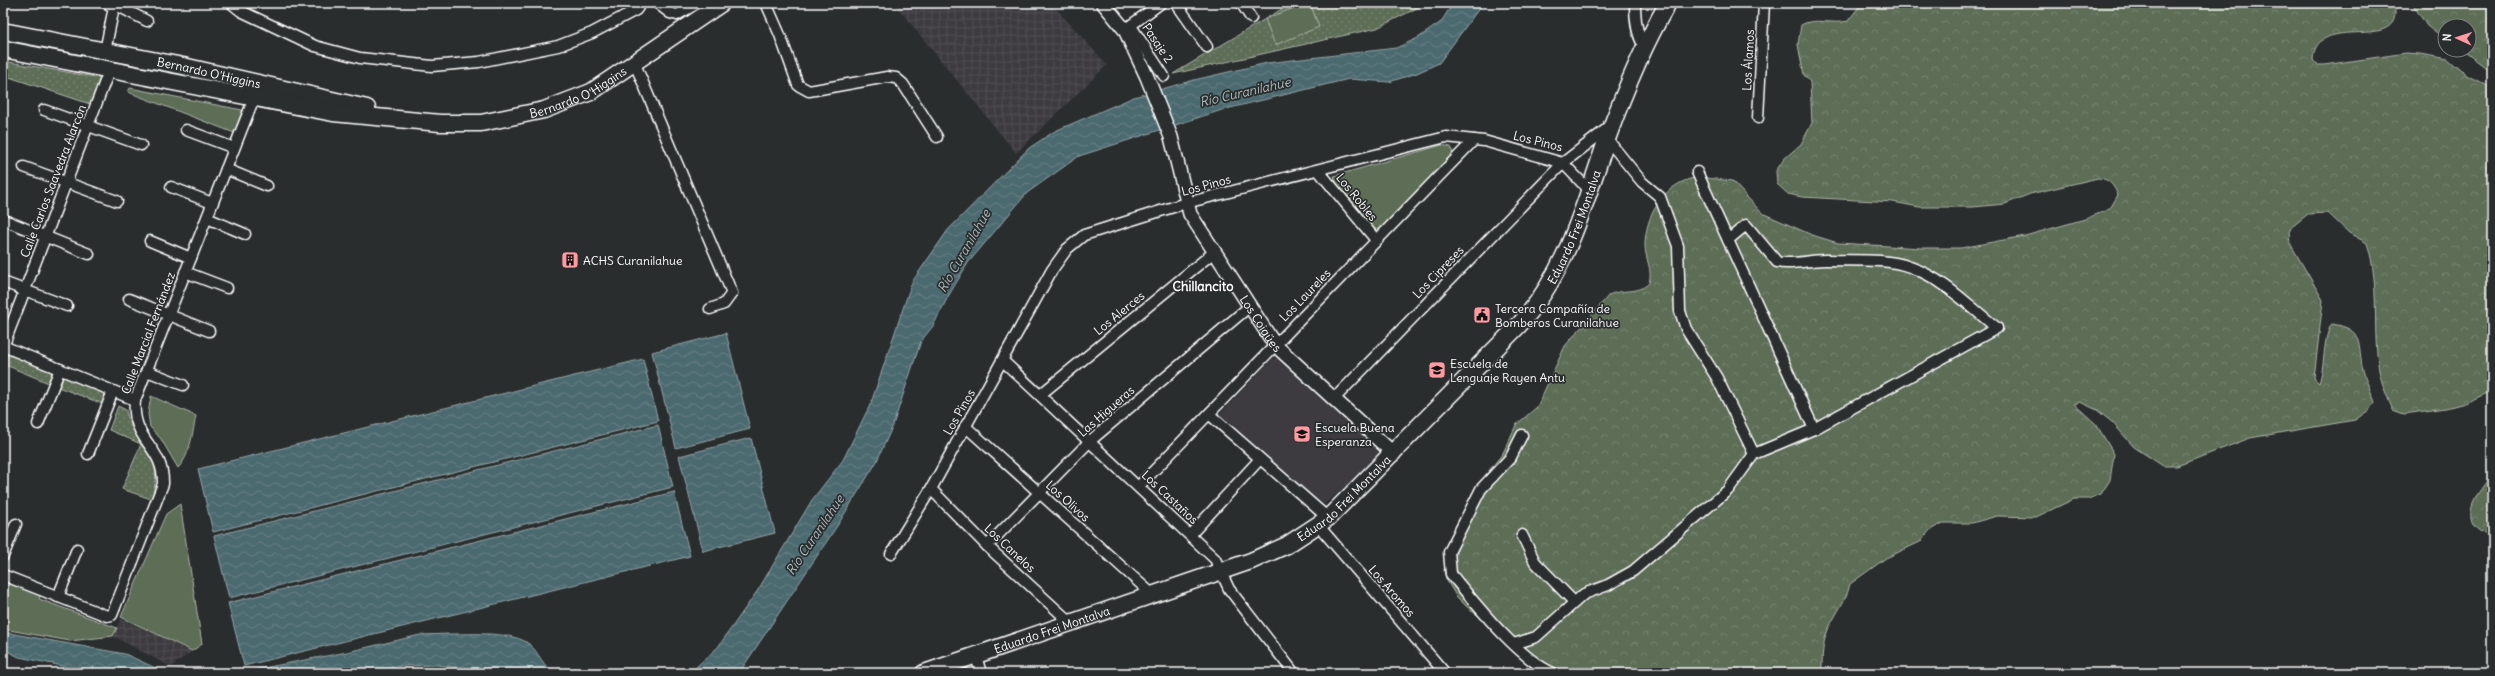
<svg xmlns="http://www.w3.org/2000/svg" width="2495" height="676" font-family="Delius,sans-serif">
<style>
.built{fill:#3d3b3f}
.industrial{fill:url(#industrial-grid)}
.grass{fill:url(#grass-dots);stroke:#aeb6aa}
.forest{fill:url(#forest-crowns);stroke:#aeb6aa}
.park{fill:#5d6d56;stroke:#aeb6aa}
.water{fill:url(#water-waves);stroke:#94a6a9}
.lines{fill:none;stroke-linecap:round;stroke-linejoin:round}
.minor-casing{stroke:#fff;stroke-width:13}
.tertiary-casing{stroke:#fff;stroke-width:16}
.primary-casing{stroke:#fff;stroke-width:19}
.minor{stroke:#2a2d2e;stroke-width:10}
.tertiary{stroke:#2a2d2e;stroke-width:13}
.primary{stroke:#2a2d2e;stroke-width:16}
.labels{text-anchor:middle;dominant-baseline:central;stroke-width:3.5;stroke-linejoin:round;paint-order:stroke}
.street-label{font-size:12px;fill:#fff;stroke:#2a2d2e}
.poi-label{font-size:12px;fill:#fff;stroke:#2a2d2e;text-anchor:start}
.water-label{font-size:13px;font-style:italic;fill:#aebcbe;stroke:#2a2d2e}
.neighbourhood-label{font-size:13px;font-weight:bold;fill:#fff;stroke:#2a2d2e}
</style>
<defs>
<pattern id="industrial-grid" width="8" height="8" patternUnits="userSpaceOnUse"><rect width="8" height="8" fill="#3d3b3f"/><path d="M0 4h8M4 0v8" fill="none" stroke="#504f52"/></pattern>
<pattern id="grass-dots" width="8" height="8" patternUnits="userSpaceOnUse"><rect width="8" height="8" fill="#5d6d56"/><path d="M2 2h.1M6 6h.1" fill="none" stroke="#75836f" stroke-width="1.8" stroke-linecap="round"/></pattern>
<pattern id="forest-crowns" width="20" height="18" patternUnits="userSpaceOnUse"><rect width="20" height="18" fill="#5d6d56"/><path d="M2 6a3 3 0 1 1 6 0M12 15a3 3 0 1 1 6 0" fill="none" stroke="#75836f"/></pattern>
<pattern id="water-waves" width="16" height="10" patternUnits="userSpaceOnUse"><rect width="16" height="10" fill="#4c6a6f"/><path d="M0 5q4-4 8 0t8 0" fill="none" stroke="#678085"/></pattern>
</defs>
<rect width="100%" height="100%" fill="#2a2d2e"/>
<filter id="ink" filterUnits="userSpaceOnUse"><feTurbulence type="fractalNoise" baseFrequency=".025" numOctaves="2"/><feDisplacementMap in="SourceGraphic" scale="8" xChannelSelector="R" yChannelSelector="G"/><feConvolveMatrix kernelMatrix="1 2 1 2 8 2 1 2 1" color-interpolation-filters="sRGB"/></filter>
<g filter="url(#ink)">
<polygon class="built" points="1278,357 1382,455 1324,504 1312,496 1220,414 1272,359"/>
<g class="industrial">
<polygon points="894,3 1051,3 1107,65 1016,153"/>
<polygon points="121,619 192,651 171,667 113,636"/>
</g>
<g class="grass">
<polygon points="1292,3 1333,3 1336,8 1344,3 1419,3 1419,7 1377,28 1173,74"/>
<polygon points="3,61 100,78 90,104 3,75"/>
<polygon points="9,353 56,372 51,384 3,364"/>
<polygon points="63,375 107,393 103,404 58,387"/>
<path d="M118,406L126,410C133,448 168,453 151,499L122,489L141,444L109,430Z"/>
</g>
<g class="forest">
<path d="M1862,3H2394C2406,58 2315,8 2313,60L2317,65H2324L2406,53L2420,54L2448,59L2468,76L2492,88V391L2465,403L2446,408L2404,414L2393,410C2388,399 2383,387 2380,375C2371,331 2381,286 2367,243L2349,233L2328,213L2308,214L2293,226L2290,232L2291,245L2323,300L2314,378L2319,383C2325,367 2323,335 2332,324C2365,329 2357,344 2363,370C2366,382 2371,391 2375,402L2369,410L2355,420L2250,438L2177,466H2163L2134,447L2113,423L2097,410L2080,402L2074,404L2096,424L2114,454L2110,480L2101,494L2089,499H2074L2036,517L1997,516L1972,523H1943L1930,530L1920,542L1886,558L1850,584C1846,603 1832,617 1826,635C1822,647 1822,661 1822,673H1537L1522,645L1470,610L1456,596L1446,579L1444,571L1447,550L1481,481L1503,453L1516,425L1537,407L1565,346L1609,295C1623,288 1637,295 1649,283C1653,269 1645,259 1645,245C1645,218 1662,187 1690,179C1701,176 1720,180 1732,181L1762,213L1812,235L1838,243L1921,248H1961L2025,236L2085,219L2105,211L2111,207L2118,195C2113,185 2110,179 2098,178L2030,194L2005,204L1973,207H1919L1893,202L1802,197L1788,194L1777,184L1776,171L1784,159L1801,144L1812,123L1810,82L1804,75L1798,45L1801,25C1814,17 1833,25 1848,21Z"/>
<polygon points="2412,3 2492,3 2492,72 2462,50 2469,50 2469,26 2445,26 2445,40 2427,26"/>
<path d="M2492,475V538C2487,535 2480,532 2476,528C2461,512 2482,487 2492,475Z"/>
</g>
<g class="park">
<polygon points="1307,3 1310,3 1319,27 1275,45 1265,19"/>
<polygon points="130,88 242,110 244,117 237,134 128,92"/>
<polygon points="1442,145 1451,147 1453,154 1377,232 1372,226 1370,228 1337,186 1334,176"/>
<path d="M151,396L196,416C193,430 190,457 178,468L161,439L150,427L148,414Z"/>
<polygon points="180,504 202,644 192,651 121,617 166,514"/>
<polygon points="3,579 41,594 39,599 117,628 113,636 70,641 9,630 3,627"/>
</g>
<g class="water">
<polygon points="1453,3 1483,3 1439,63 1417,73 1389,82 1349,79 1222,110 1079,156 1027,193 968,263 949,295 933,326 921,341 893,425 876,463 837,526 739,673 686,673 695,668 718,647 758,590 812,500 843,460 871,403 912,282 948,230 1029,148 1055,131 1134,97 1194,80 1267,63 1396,48 1418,38 1441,22"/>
<polygon points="726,333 750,429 676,448 652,352"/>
<polygon points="643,359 658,421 213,532 198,469"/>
<polygon points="658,425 673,487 229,598 214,536"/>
<polygon points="751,438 775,533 703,551 679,456"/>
<polygon points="674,492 690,556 244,666 228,603"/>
<polygon points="3,632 125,654 162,671 201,669 224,673 96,673 19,657 3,649"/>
<path d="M450,634C470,634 513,631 529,644C540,653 542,667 556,673H486L478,670L437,665L401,666L360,673H237L347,652L420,635Z"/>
</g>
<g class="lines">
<g class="minor-casing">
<g id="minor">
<polyline points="231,3 241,11 315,46 360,58 432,66 479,62 558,46 592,33 636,10 641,3"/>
<polyline points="657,3 670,13 677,15 698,3"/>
<polyline points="766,3 780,35 798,85 809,91 887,77 896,78 903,84 937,137"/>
<polyline points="1176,3 1207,47"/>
<polyline points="1241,3 1251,18"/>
<path d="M1635,3C1635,18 1636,34 1644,46"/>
<polyline points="114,7 120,7 147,21"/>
<polyline points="1131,26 1164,76"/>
<polyline points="1127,28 1161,3"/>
<polyline points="105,51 114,7 106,3"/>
<polyline points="635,64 732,293 724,304 710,309"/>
<polyline points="44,110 141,145"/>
<polyline points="1758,118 1764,3"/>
<polyline points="186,130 234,148"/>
<polyline points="1607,139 1642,182 1660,197 1678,246 1680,311 1686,329 1717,378 1754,454"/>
<polyline points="1563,163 1584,185 1589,195"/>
<polyline points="24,167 117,201"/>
<polyline points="226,169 267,186"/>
<polyline points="1318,170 1376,240"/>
<polyline points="1697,172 1814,429"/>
<polyline points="171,187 212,203"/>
<polyline points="207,218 245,234"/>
<polyline points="4,220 89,254"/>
<polyline points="150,241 191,258"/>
<polyline points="185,272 227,288"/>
<polyline points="3,282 67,306"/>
<polyline points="129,299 209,331"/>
<polyline points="3,346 135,400"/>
<polyline points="3,347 109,71"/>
<polyline points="1003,361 1215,559 1229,589 1294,673"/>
<polyline points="147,371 183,385"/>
<polyline points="1040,395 1214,252"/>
<polyline points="1333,400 1563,163 1612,125"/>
<polyline points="1209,414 1328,518"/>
<polyline points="38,424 60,369"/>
<polyline points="965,426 1153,595"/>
<path d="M1522,435L1511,457L1481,489L1449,552L1451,574C1475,603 1519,659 1553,673"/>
<polyline points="88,454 113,391"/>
<polyline points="1139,486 1474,140"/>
<polyline points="931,489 987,546 1072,624"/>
<polyline points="1318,525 1445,673"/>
<polyline points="1191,534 1260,459"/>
<polyline points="1522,535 1535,562 1574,602"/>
<polyline points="987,546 1090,441 1250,306"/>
<polyline points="891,554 931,489 1052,270 1067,249 1084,235 1186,203 1446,137 1484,141 1563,163"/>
<polyline points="3,556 16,524"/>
<path d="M3,575L107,616L112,615L163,484C164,445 131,442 135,400L256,93"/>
<polyline points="58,597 77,549"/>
<path d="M1514,644L1536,637L1584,594L1608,585L1633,571L1728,490L1754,454L1814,429L1997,328C1970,307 1943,278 1910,267C1885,258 1854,261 1828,260C1811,259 1792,266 1777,262L1746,225L1728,240"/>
<polyline points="976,656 981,673"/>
</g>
</g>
<g class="tertiary-casing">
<g id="tertiary">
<path id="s1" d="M1103,3L1125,30L1147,77L1171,137L1190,214L1275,345L1394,454"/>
</g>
</g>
<g class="primary-casing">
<g id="primary">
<path id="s2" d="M3,31L183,66L367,108"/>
<path id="s3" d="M3,49L333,113L440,123H481L544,110L591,92L722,3"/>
<path id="s4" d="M924,673L1251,561L1287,545L1328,518L1519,325C1567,273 1584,204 1607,139C1624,92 1643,46 1668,3"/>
</g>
</g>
<use href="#minor" class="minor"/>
<use href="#tertiary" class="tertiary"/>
<use href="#primary" class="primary"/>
</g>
</g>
<defs>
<g id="building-square" transform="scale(0.9)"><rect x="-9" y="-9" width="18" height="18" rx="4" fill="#ff9aa2" stroke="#2a2d2e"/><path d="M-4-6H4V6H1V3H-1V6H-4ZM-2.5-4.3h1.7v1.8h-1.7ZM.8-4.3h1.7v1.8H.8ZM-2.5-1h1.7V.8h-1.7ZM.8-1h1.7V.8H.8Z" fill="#111"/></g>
<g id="civic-square" transform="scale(0.9)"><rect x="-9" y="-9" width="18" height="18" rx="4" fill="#ff9aa2" stroke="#2a2d2e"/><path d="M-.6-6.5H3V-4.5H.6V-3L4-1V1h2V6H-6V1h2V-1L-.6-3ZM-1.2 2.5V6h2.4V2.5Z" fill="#111"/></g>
<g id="school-square" transform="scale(0.9)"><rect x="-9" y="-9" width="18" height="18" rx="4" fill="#ff9aa2" stroke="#2a2d2e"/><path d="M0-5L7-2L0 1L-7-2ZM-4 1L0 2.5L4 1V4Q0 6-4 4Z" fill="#111"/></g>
</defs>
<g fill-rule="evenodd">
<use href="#building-square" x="570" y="260"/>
<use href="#civic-square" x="1482" y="315"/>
<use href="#school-square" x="1437" y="370"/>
<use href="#school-square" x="1302" y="434"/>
</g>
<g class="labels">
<g class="street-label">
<text transform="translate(1158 43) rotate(56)">Pasaje 2</text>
<text transform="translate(1748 60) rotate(-87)">Los Álamos</text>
<text stroke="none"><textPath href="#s2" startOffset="210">Bernardo O'Higgins</textPath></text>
<text stroke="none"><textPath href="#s3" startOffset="587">Bernardo O'Higgins</textPath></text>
<text transform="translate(1538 141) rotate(14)">Los Pinos</text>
<text transform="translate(53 181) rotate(-69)">Calle Carlos Saavedra Alarcón</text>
<text transform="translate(1206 185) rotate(-15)">Los Pinos</text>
<text transform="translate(1357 197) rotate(51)">Los Robles</text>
<text stroke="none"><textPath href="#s4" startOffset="819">Eduardo Frei Montalva</textPath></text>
<text transform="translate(1438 272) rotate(-46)">Los Cipreses</text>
<text transform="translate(1305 295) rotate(-46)">Los Laureles</text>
<text transform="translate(1119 313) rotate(-39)">Los Alerces</text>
<text stroke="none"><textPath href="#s1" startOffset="361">Los Coigües</textPath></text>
<text transform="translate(148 333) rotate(-69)">Calle Marcial Fernández</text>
<text transform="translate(1106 411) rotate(-41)">Las Higueras</text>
<text transform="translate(959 412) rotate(-60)">Los Pinos</text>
<text transform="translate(1170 497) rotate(43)">Los Castaños</text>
<text stroke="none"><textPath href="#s4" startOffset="459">Eduardo Frei Montalva</textPath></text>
<text transform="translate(1068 501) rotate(42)">Los Olivos</text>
<text transform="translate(1010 548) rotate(43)">Los Canelos</text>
<text transform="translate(1392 591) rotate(49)">Los Aromos</text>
<text stroke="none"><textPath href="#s4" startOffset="135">Eduardo Frei Montalva</textPath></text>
</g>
<g class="poi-label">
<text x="583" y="260">ACHS Curanilahue</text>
<text x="1495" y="308">Tercera Compañía de<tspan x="1495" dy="14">Bomberos Curanilahue</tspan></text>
<text x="1450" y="363">Escuela de<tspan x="1450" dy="14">Lenguaje Rayen Antu</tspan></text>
<text x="1315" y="427">Escuela Buena<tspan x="1315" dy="14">Esperanza</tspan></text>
</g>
<g class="water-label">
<text transform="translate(1245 92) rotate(-13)">Río Curanilahue</text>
<text transform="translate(964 251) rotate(-60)">Río Curanilahue</text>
<text transform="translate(815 535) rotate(-56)">Río Curanilahue</text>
</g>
<g class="neighbourhood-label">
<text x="1203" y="286">Chillancito</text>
</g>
</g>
<rect width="2495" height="676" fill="none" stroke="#2a2d2e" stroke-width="16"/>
<rect x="8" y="8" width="2479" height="660" fill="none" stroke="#fff" stroke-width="1.5" filter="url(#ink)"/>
<g transform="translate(2457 38) rotate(273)"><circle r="19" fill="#2a2d2e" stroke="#7f8182"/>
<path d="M0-3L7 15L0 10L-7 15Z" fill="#ff9aa2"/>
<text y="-6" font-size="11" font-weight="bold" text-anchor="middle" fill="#ffffff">N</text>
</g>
</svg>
